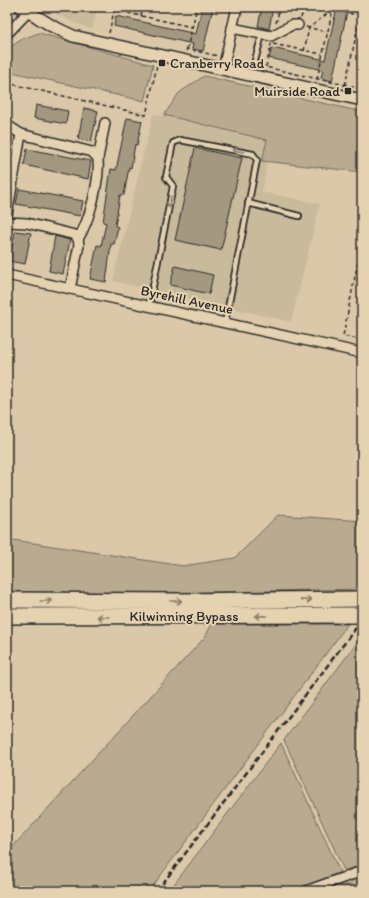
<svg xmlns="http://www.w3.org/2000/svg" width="369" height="898" font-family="Itim,sans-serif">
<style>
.built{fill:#caba9c}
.green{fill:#baab90;stroke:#726b5e}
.building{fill:#a49881;stroke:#2b2b2b}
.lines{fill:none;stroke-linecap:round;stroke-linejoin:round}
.service-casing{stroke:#2b2b2b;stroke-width:8}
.minor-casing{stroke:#2b2b2b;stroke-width:12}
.tertiary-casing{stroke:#2b2b2b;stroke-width:14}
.trunk-casing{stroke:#2b2b2b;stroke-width:18}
.path{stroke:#2b2b2b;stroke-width:1.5;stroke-dasharray:4 3;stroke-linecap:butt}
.service{stroke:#e5d2b0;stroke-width:4.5}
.minor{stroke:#e5d2b0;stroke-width:9}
.tertiary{stroke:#e5d2b0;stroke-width:11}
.trunk{stroke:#e5d2b0;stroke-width:15}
.rail{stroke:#2b2b2b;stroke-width:2.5;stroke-dasharray:6 3;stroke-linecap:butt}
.oneway{stroke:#887e6e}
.poi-dot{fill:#2b2b2b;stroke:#e5d2b0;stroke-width:1.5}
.labels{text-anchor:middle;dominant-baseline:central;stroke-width:4;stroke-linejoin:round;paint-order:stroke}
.poi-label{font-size:14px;fill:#2b2b2b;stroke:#e5d2b0;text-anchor:start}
.street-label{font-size:14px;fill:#2b2b2b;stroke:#e5d2b0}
</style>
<rect width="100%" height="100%" fill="#dac8a8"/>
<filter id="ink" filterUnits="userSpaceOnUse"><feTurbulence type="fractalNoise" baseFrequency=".025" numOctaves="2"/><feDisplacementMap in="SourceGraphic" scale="8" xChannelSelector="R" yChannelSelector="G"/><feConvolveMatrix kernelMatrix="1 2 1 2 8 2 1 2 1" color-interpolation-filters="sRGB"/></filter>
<g filter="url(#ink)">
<g class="built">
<polygon points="44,7 98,7 92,29 72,22"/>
<polygon points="153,114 271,137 262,192 320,204 291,322 113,281"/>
</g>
<g class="green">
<polygon points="39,33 153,65 144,101 7,71 8,49 22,39"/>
<polygon points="204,76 362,112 362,172 262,161 267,140 164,115 179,93"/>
<polygon points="278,515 362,521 362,589 76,595 7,592 7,539 183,566 235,558"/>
<polygon points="212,624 348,624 149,891 7,891 7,853 205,637"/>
<polygon points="362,636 362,866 344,870 284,740"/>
<polygon points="281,743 340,872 294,891 169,891"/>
<polygon points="362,875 362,891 314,891"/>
</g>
<g class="building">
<polygon points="202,7 213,7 203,51 192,49 193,44 114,26 116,16 196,34"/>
<polygon points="262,7 273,7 269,29 258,26"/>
<polygon points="337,7 348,7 332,81 321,78 323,70 269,58 272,48 325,60"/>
<polygon points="36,105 68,111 66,124 34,118"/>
<polygon points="84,108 98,111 91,142 78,139"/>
<polygon points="127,118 142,121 137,145 135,144 131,168 129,167 124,195 120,195 115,226 118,227 114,244 111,244 106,282 90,279 97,245 101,246 106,223 103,222 111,169 116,170"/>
<polygon points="195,148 242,158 221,250 175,240"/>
<polygon points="27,149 91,161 88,179 24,165"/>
<polygon points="19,189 83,201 80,216 16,204"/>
<polygon points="15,231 31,233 25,264 9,261"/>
<polygon points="55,236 70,240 63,274 49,271"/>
<polygon points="175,266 213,275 209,294 170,285"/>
</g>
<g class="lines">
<g class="service-casing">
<g id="service">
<polyline points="254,64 262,35"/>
<polyline points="248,203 299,216"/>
<polyline points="149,306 173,186 166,177 173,143 180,140 253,154 257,160 225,323"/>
</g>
</g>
<g class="minor-casing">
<g id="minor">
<polyline points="232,28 271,36 292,25 298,25"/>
<polyline points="7,34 28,12"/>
<polyline points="223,69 237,7"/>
<path d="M7,125L21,134L92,152L98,158C100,180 90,220 78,239"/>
<polyline points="98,158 105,123"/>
<polyline points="7,215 21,134"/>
<polyline points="7,222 27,223 75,235 78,239 79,245 70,289"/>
<polyline points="7,275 362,353"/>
<polyline points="306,891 362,871"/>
</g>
</g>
<g class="tertiary-casing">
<polyline id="tertiary" points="21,7 52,26 73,36 362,100"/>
</g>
<g class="trunk-casing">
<g id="trunk">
<polyline points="7,600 180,601 362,599"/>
<polyline points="7,616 362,615"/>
</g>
</g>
<g class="path">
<polyline points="322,7 362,16"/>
<polyline points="114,10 192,27"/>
<polyline points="141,16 143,7"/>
<polyline points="301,18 304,7"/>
<polyline points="276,23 280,7"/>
<polyline points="306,27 327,32"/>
<polyline points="109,33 115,7"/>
<polyline points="273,44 322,54"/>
<polyline points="187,49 197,7"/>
<polyline points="186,51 187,49 218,56"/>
<polyline points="304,51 309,28 333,9"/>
<polyline points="233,59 247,63"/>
<polyline points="261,66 362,89"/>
<polyline points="266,67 271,44"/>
<polyline points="317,79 333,9"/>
<polyline points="7,83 146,115 157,65"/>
<polyline points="345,85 362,9"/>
<polyline points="362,242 343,336 362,340"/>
</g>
<use href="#service" class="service"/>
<use href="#minor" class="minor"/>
<use href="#tertiary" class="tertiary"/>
<use href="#trunk" class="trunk"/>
<polyline class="rail" points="157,891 362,620"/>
</g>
<defs><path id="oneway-shaft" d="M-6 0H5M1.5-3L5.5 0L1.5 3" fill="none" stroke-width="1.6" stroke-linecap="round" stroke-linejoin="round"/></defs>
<g class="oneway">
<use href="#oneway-shaft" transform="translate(238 151) rotate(-170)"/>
<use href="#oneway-shaft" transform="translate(170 202) rotate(102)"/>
<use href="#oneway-shaft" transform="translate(306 600) rotate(-1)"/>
<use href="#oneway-shaft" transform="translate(46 601)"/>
<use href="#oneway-shaft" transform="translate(176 601)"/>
<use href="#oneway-shaft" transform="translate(261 616) rotate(179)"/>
<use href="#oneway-shaft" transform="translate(103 617) rotate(180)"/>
</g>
</g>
<g class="poi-dot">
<rect x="158" y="59" width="8" height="8" rx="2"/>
<rect x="344" y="87" width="8" height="8" rx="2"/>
</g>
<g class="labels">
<g class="poi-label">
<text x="170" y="63">Cranberry Road</text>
<text x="340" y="91" text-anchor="end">Muirside Road</text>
</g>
<g class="street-label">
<text transform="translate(187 300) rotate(12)">Byrehill Avenue</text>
<text x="184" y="616">Kilwinning Bypass</text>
</g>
</g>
<rect width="369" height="898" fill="none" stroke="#e5d2b0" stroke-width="24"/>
<rect x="12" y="12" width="345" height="874" fill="none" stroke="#2b2b2b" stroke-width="1.5" filter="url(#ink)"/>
</svg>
